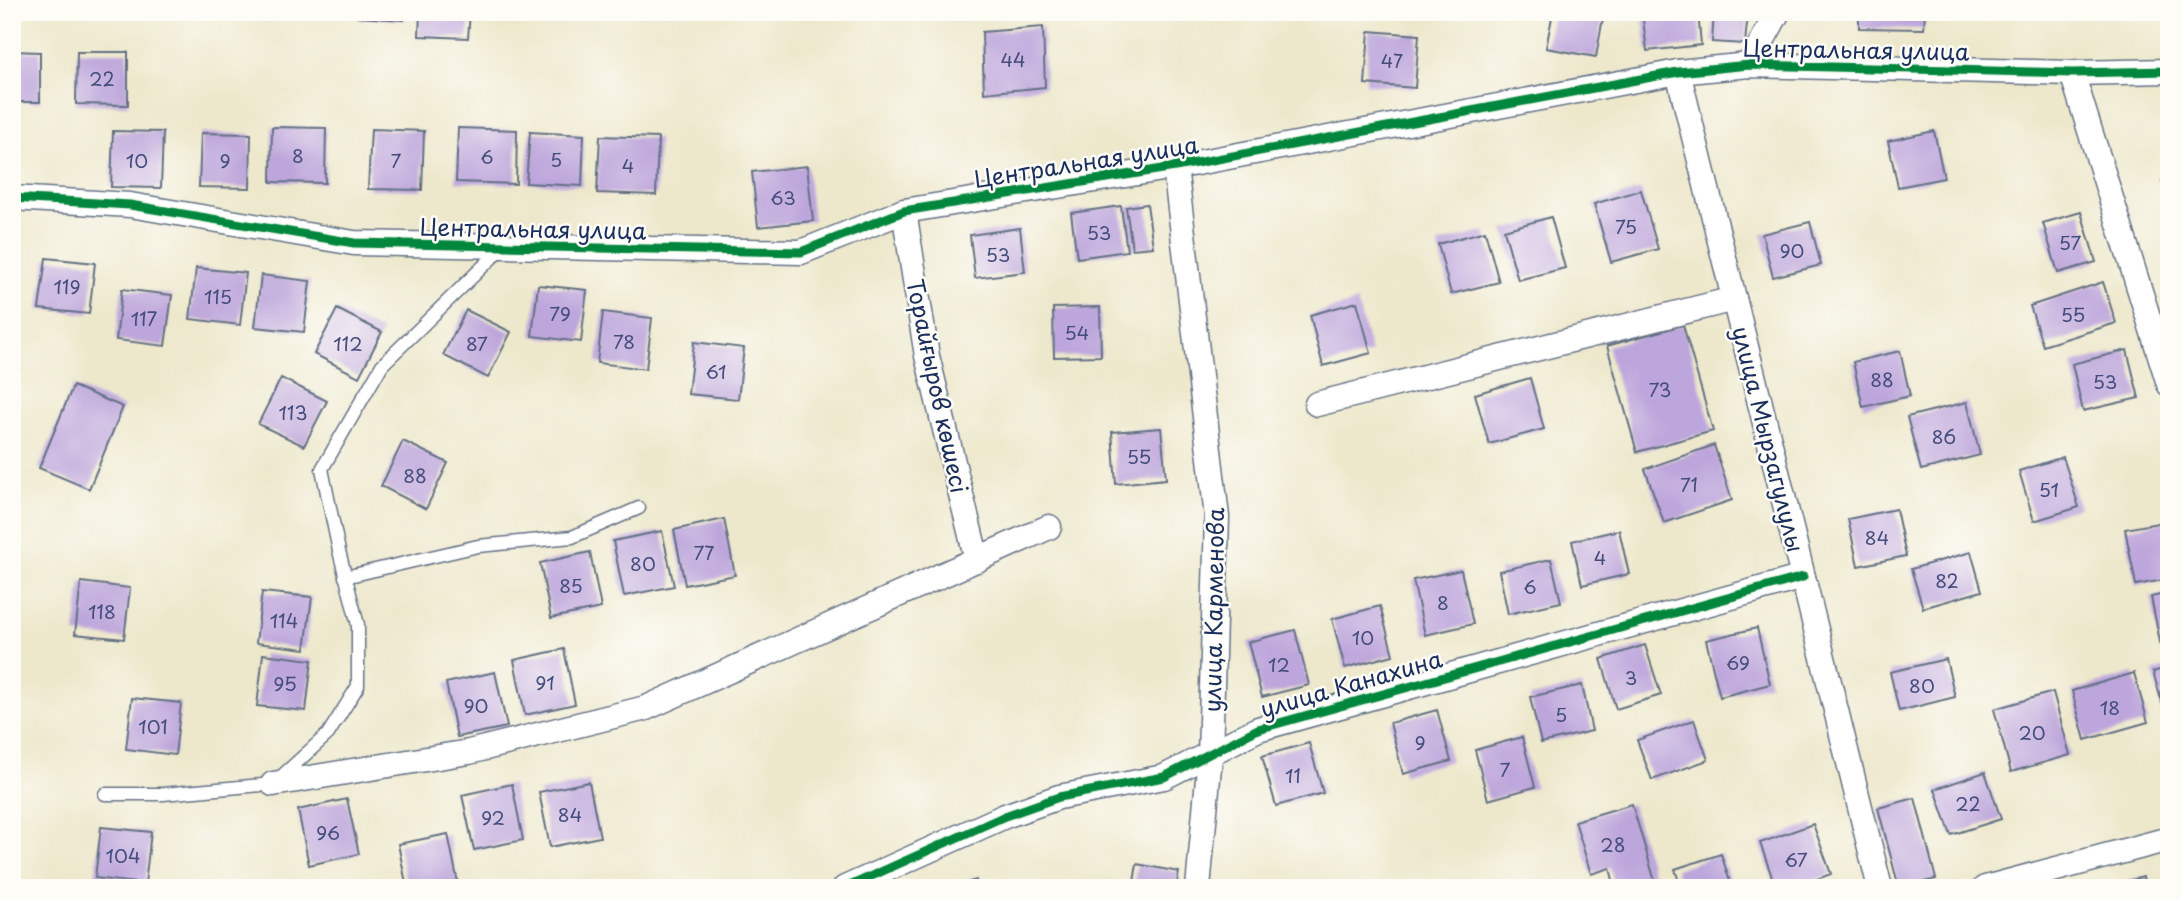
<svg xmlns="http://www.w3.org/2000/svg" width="2181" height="900" font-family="'Playpen Sans',sans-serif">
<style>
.building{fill:#bda6db}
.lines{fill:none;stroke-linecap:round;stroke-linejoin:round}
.service-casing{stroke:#647084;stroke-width:15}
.minor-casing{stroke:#647084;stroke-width:27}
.service{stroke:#fff;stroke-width:12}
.minor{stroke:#fff;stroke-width:24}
.cycleway-casing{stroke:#fdfcf7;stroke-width:13}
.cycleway{stroke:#00873e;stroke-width:9}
.labels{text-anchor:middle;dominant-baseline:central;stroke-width:5;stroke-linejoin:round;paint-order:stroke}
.number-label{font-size:19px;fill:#444d7d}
.street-label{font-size:23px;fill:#1b2f5e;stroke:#fdfcf7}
</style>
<rect width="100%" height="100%" fill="#fdfcf7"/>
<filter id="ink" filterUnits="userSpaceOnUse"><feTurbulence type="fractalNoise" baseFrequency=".0143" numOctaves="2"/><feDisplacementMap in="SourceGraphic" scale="14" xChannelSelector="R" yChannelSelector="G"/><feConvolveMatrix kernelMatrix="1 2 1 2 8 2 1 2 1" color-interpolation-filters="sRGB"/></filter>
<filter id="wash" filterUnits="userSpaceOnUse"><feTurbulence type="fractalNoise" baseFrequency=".00686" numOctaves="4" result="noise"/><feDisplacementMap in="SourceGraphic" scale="28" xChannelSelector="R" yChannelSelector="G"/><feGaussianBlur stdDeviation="1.57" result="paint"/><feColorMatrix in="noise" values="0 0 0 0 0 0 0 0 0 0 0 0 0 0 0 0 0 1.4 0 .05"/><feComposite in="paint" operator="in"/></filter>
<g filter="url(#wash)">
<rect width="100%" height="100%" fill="#ede8cc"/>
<g id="blocks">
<g class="building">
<polygon points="357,12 404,12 404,20 357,17"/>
<polygon points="420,12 470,12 468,38 419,36"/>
<polygon points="1553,12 1604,12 1596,57 1546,48"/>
<polygon points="1642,12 1698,12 1701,45 1647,51"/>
<polygon points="1714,12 1748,12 1745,44 1712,42"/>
<polygon points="1859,12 1925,12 1924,29 1859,28"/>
<polygon points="1043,27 1045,87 984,93 982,32"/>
<polygon points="1369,31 1419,35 1415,88 1365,84"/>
<polygon points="12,51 40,52 40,102 12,102"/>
<polygon points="77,52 128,52 128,105 76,104"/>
<polygon points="272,127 326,128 325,183 271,182"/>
<polygon points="458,128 517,130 516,184 456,182"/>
<polygon points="371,129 424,131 422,190 368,189"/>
<polygon points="113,131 163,132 161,188 111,187"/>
<polygon points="1934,131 1944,178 1898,187 1888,141"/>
<polygon points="530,132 584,135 582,186 526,183"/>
<polygon points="201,133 251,134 250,188 199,187"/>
<polygon points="600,136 658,138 656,195 597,193"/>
<polygon points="807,166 813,221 758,227 752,172"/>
<polygon points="2169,179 2169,201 2168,201 2162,181"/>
<polygon points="1641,190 1658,249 1611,262 1594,204"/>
<polygon points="1147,204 1153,247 1132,249 1126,207"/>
<polygon points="1121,206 1127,251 1077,258 1071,213"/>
<polygon points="2081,212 2096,262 2058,273 2043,223"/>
<polygon points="1551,217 1565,268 1518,280 1504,230"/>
<polygon points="1810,222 1821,265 1773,277 1762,234"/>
<polygon points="1020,228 1025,272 975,278 970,235"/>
<polygon points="1485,231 1499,282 1451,294 1438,244"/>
<polygon points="46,258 95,263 89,314 39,309"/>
<polygon points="196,268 246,273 240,325 190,319"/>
<polygon points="261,275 310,281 304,332 255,327"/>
<polygon points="2103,282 2116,323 2043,346 2030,306"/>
<polygon points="538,285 587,290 581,342 532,336"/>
<polygon points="122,289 172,295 165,346 116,340"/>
<polygon points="1357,302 1371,353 1323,366 1310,315"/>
<polygon points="1100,307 1101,356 1054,357 1053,308"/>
<polygon points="337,309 382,332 359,377 314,354"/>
<polygon points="466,310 511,332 488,378 443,355"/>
<polygon points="603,312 652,318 646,369 597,363"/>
<polygon points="1683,325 1713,431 1637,452 1607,346"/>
<polygon points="694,342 744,348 738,399 688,394"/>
<polygon points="2127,350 2139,398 2083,411 2072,364"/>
<polygon points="1900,351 1910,396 1863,407 1853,362"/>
<polygon points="12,364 20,368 12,386"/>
<polygon points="281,378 327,401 304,446 258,424"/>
<polygon points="1530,378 1544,429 1489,444 1475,394"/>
<polygon points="73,386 123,407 89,489 39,468"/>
<polygon points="1967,402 1980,455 1921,470 1907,417"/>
<polygon points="1161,428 1166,479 1116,484 1112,432"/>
<polygon points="403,441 448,463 426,509 381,486"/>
<polygon points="1714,445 1732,500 1664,523 1645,469"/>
<polygon points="2063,457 2079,507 2034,521 2019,471"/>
<polygon points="1896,509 1906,556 1858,566 1848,519"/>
<polygon points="724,519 735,575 685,585 674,530"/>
<polygon points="2169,521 2169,579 2136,585 2125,529"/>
<polygon points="1619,530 1629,574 1582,585 1572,541"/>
<polygon points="662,531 674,586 624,596 613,541"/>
<polygon points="590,552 601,608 551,618 540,563"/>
<polygon points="1971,552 1982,591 1923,608 1911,569"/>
<polygon points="1551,559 1561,602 1508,614 1499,571"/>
<polygon points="1461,570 1473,624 1425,635 1413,580"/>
<polygon points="81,582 130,588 124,639 75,634"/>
<polygon points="262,592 312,597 305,649 256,643"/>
<polygon points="2169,593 2169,645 2161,647 2151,597"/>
<polygon points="1380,606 1393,655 1345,668 1332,619"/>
<polygon points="1757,628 1770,684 1720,697 1706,640"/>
<polygon points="1295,630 1309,685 1262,697 1248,642"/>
<polygon points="1645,645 1661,695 1616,709 1601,659"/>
<polygon points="564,649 575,704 525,715 514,660"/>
<polygon points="263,654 312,660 306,711 257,706"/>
<polygon points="1946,659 1955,697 1899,711 1890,672"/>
<polygon points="2169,667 2169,724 2168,724 2153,672"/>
<polygon points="495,672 507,727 457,737 446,683"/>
<polygon points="2134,673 2148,722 2085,740 2072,691"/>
<polygon points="1582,685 1592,731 1541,743 1530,697"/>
<polygon points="2053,692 2070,755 2011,772 1994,709"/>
<polygon points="132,698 181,703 175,755 126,749"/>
<polygon points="1437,710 1451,761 1403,774 1390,723"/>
<polygon points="1694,720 1708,760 1652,780 1637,740"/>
<polygon points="1522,737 1535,787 1488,800 1475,750"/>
<polygon points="1309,743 1323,793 1276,806 1262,756"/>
<polygon points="1985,772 2001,819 1951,835 1935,789"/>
<polygon points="589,782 600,837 550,847 539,792"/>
<polygon points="512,784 523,840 474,850 462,795"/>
<polygon points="1915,798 1936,879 1899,888 1878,808"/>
<polygon points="347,799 359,854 309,865 298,810"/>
<polygon points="1632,804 1657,888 1615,888 1610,868 1591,874 1575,821"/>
<polygon points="1813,824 1831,874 1793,888 1776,888 1760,843"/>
<polygon points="101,827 151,832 145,884 95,878"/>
<polygon points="448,834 459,888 407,888 398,844"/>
<polygon points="1721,854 1732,888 1681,888 1675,869"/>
<polygon points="1137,864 1179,872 1176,888 1133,888"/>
<polygon points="2143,877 2146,888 2105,888 2105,887"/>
<polygon points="976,880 978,888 952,888 952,887"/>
</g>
</g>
</g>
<g filter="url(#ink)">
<use href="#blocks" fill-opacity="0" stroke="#647084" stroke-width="2"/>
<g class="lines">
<g class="service-casing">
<g id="service">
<polyline points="345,577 478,546 572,537 639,508"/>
<polyline points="105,794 163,794 273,784 328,734 358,686 358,625 339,551 322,469 382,365 503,247"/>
</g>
</g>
<g class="minor-casing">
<g id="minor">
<polyline points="1749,65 1778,12"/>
<polyline points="1678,72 1880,888"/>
<polyline points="2072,73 2169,384"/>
<polyline points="1175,167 1217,517 1210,756 1198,888"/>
<polyline points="12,198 130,205 354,243 801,252 904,211 1175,167 1678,72 1749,65 2072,73 2169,71"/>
<polyline points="904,211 927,356 977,560"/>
<polyline points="1317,404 1734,299"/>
<polyline points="273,784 469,752 646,708 1049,527"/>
<polyline points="845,888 1005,816 1059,797 1164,777 1258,729 1803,577"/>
<polyline points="1985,888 2169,839"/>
</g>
</g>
<use href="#service" class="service"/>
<use href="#minor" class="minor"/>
<g class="cycleway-casing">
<g id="cycleway">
<polyline points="12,198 130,205 354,243 801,252 904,211 1175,167 1678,72 1749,65 2072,73 2169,71"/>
<polyline points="845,888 1005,816 1059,797 1164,777 1258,729 1803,577"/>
</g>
</g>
<use href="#cycleway" class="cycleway"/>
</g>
</g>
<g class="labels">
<g class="number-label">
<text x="1013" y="59">44</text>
<text x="1392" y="60">47</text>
<text x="102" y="78">22</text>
<text x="298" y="155">8</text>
<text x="487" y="156">6</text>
<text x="556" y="159">5</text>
<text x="137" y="160">10</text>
<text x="225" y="160">9</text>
<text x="396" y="160">7</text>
<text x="628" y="165">4</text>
<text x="783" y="197">63</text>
<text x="1626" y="226">75</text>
<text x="1099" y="232">53</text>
<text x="2070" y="242">57</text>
<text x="1792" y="250">90</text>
<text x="998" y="254">53</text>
<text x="67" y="286">119</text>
<text x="218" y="296">115</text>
<text x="560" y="313">79</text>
<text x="2073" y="314">55</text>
<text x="144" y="318">117</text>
<text x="1077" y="332">54</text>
<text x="624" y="341">78</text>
<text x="348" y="343">112</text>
<text x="477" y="343">87</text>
<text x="716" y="371">61</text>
<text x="1882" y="379">88</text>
<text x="2105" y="381">53</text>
<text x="1660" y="389">73</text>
<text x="293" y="412">113</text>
<text x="1944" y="436">86</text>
<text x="1139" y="456">55</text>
<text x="415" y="475">88</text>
<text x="1689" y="484">71</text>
<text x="2049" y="489">51</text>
<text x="1877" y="537">84</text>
<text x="704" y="552">77</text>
<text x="1600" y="557">4</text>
<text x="643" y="563">80</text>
<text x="1947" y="580">82</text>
<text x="571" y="585">85</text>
<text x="1530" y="586">6</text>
<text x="1443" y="602">8</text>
<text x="102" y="611">118</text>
<text x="284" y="620">114</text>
<text x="1363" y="637">10</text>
<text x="1738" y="662">69</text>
<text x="1279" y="664">12</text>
<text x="1631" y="677">3</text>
<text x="545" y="682">91</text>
<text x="285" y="683">95</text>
<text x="1922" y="685">80</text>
<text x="476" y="705">90</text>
<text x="2110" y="707">18</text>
<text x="1561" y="714">5</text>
<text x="153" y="726">101</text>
<text x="2032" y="732">20</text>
<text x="1420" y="742">9</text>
<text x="1505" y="769">7</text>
<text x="1293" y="775">11</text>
<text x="1968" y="803">22</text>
<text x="570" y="814">84</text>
<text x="493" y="817">92</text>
<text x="328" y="832">96</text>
<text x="1613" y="844">28</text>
<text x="123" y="855">104</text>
<text x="1796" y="859">67</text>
</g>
<g class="street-label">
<text transform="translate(1856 49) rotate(1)">Центральная улица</text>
<text transform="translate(1086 161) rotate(-9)">Центральная улица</text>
<text transform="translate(533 228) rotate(1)">Центральная улица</text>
<text transform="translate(938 386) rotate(78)">Торайғыров көшесі</text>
<text transform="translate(1769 439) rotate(76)">улица Мырзагулулы</text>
<text transform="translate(1213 610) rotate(-89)">улица Карменова</text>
<text transform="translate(1351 683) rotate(-16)">улица Канахина</text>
</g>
</g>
<rect width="2181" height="900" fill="none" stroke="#fdfcf7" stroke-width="42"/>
</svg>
